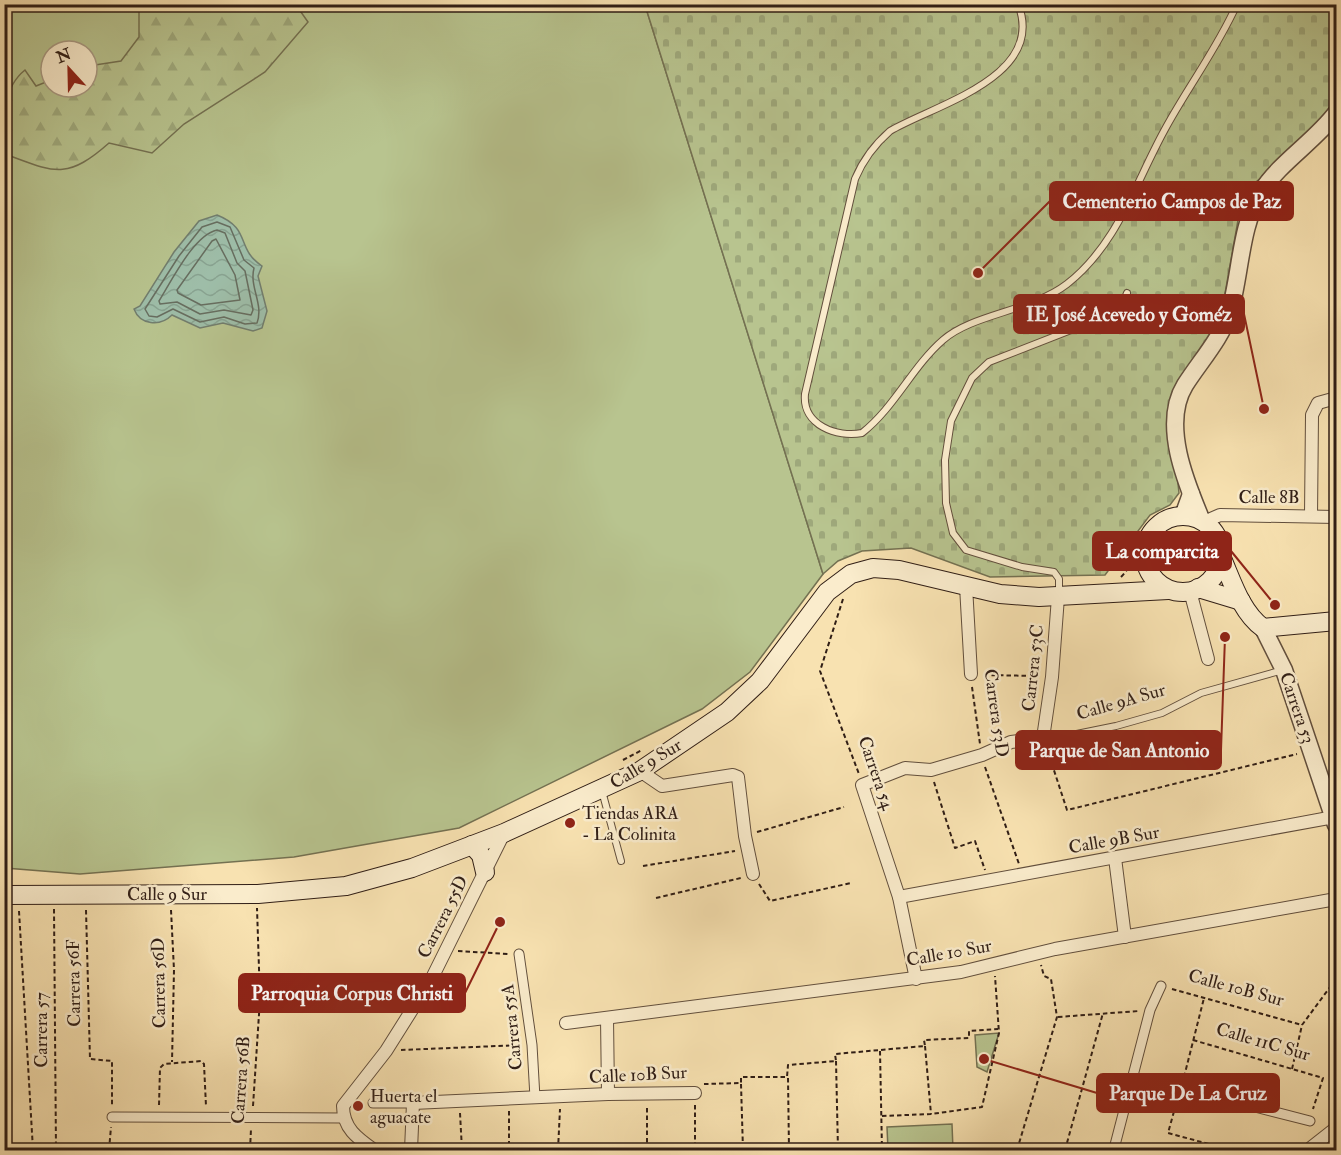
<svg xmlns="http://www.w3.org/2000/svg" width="1341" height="1155" font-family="'IM FELL Double Pica',serif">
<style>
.green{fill:#b8c48f;stroke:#747152;stroke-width:1.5;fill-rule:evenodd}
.forest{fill:url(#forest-firs);stroke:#747152;stroke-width:1.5}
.cemetery{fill:url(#cemetery-stones);stroke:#747152;stroke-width:1.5}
.water{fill:url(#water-waves);stroke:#727e6e;stroke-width:1.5}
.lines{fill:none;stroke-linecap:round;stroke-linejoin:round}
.shore{stroke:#676e60;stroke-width:1.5}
.service-casing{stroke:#624f3d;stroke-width:8}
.pedestrian-casing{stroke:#624f3d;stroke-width:11}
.minor-casing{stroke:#624f3d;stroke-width:14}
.tertiary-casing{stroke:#624f3d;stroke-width:19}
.secondary-casing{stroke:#301e16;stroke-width:20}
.path{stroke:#301e16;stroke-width:2;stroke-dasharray:4.5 3;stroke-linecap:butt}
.service{stroke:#faeccc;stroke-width:6}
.pedestrian{stroke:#faeccc;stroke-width:9}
.minor{stroke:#faeccc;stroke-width:12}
.tertiary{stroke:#faeccc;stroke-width:16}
.secondary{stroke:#faeccc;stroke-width:18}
.poi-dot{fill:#8f2418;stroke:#faeccc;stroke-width:2}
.labels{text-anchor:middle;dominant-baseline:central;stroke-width:5;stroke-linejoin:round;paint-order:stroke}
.street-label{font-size:18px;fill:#301e16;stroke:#faeccc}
.poi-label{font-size:18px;fill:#301e16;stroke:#faeccc;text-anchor:start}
.leader{fill:none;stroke:#8f2418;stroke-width:2}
.callout-dot{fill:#8f2418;stroke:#faeccc;stroke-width:2}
.callout{fill:#8f2418;stroke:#8f2418;stroke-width:2}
.callout-label{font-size:20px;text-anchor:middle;font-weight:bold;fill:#fff}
</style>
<defs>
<pattern id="forest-firs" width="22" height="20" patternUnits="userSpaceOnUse" patternTransform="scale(1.5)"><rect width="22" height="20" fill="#b8c48f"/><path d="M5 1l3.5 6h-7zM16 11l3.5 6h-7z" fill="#9ea87b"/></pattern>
<pattern id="cemetery-stones" width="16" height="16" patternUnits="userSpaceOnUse" patternTransform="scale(1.5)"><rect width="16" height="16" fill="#b8c48f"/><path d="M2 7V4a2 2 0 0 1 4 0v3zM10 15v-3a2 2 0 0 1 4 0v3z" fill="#9ea87b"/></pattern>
<pattern id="water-waves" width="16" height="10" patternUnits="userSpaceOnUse" patternTransform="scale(1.5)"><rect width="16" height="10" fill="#9ebea9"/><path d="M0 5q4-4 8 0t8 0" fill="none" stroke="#88a391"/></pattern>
</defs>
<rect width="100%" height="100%" fill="#f8e2b1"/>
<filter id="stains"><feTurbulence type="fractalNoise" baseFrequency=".00333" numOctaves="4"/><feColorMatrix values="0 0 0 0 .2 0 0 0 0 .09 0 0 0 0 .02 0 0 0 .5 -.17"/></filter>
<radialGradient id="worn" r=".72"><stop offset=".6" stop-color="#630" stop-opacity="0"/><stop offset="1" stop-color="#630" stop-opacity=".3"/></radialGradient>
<g class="green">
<path d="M5,5H645L823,574L750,672L702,709L459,828L294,857L80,874L5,868ZM51,51H87V87H51Z"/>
<polygon points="999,1033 987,1072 977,1067 975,1035"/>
<polygon points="952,1124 953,1150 888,1150 887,1127"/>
</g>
<path class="forest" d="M139,5H296L308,22L265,72L184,124L152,153L109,143C66,181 54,172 5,154C4,124 0,90 25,70L36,86L51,80V87H87V63L95,65L121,61L139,37Z"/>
<path class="cemetery" d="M645,5H1336C1336,27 1338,97 1328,114C1309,143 1270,171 1243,192L1223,305L1172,427L1179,493L1170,505L1150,515L1105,575L990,577L911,548L862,551L838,561L823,574Z"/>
<path class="water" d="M217,215C252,229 235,248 262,266L258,276L267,311L262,328L253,331L223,323L200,328L172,315C160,327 140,325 134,309L140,306L174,252L199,221Z"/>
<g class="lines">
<g class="shore">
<path d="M217,222L230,227L244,260L254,268C249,287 264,304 257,323L245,324L224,317L200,322L173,309L157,317L149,316L145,309L179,256L202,227Z"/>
<path d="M217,230L225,233L237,263L245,271L253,310L251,315L224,310L200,314L177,302L160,304L159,301C172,280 194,235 217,230Z"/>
<polygon points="216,239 235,275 240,300 201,305 178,293 177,290 212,241"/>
</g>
<g class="service-casing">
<g id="service">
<path d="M1018,4C1047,77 934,105 890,131C874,145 863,160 855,179L805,394C802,425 837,438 862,433C895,407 912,367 943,340C972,314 1032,311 1067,284C1117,245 1135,184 1164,131C1187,88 1217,49 1237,4"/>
<polyline points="1336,290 1336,358"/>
<polyline points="1059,594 1059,579 1054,572 1022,567 966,550 953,533 946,503 945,460 951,421 972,378 989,362 1112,314 1122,306 1127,293"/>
<polyline points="1043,738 1057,738 1116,726 1162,713 1201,693 1283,670"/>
<polyline points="602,791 621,861"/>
</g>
</g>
<g class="pedestrian-casing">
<g id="pedestrian">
<polyline points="519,954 532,1045 535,1098"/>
<polyline points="1181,1088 1310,1121"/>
<polyline points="373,1103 413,1103"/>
<polyline points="112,1117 343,1118"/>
<polyline points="1115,1145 1150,1010 1161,986"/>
</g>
</g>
<g class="minor-casing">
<g id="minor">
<polyline points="1311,516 1312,415 1318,403 1336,398"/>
<polyline points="1204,522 1220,515 1336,517"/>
<polyline points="966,586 971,674"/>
<polyline points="1190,591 1208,659"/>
<polyline points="640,771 662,786 733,775 738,777 745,836 753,874"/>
<polyline points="1115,858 1125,937"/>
<polyline points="899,897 1334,817"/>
<polyline points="916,979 899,897 862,785 905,768 931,770 982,755 1011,742 1043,738 1052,677 1058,597"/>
<polyline points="607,1018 608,1094"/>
<polyline points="566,1023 961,972 1055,949 1336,899"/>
<path d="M374,1150C357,1138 343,1128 343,1106L386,1051L432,978L504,833"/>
<polyline points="411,1150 413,1103 608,1094 695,1093"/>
<polyline points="1308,1150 1336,1128"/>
</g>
</g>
<g class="tertiary-casing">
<g id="tertiary">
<polyline points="1183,516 1191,494"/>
<path d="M1202,521C1186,483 1161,424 1185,385C1201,360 1221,339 1230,311C1241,272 1240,227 1261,192C1279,163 1315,141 1336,113"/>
<polyline points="1263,628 1284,670 1336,825"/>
</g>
</g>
<g class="secondary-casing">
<g id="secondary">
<circle cx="1183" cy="554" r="38"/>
<path d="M1221,556C1232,581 1241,612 1263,628L1336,621"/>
<polyline points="1198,588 1241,601"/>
<polyline points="472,845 481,855 485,872"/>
<polyline points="4,895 258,894 346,886 412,868 504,833 640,771 727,712 760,681 827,592 851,574 873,568 899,570 1000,594 1039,597 1168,590"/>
</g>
</g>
<g class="path">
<path d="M1121,577C1146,551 1128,529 1169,513"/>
<polyline points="843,599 820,671 859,774"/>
<polyline points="984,675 1039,676"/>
<polyline points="972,687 980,744"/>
<polyline points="1047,749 1067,810 1297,754"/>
<polyline points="623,760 642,750"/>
<polyline points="985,767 1019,864"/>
<polyline points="934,782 955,848 975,841 985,870"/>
<polyline points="757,832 844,807"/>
<polyline points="643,866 735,851"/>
<polyline points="759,884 770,901 851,883"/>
<polyline points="656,898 741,878"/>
<polyline points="54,909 56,1150"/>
<polyline points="86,910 90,1059 112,1061 112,1106"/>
<polyline points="171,910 174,970 172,1062"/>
<polyline points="19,911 33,1150"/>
<polyline points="458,951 509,954"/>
<polyline points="1172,989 1302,1025"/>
<polyline points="1058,1017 1139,1011"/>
<polyline points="1193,1040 1323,1078 1313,1109"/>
<polyline points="925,1046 931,1114"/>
<polyline points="401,1050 521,1045"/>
<polyline points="880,1051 882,1150"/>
<polyline points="836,1061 838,1150"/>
<polyline points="1292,1069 1302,1025 1336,979"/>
<polyline points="1184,1077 1204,998"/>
<polyline points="788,1078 789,1150"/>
<polyline points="704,1084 741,1083 741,1077 787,1077 788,1065 836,1061 835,1054 925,1046 924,1040 969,1038 969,1031 998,1029"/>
<polyline points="741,1084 743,1150"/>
<polyline points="1178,1097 1168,1133 1231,1150"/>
<polyline points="159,1105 160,1068 164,1064 201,1061 204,1064 206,1106"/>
<polyline points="695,1105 695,1150"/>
<polyline points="253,1106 260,999 257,908"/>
<polyline points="509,1111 509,1150"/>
<polyline points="460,1113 462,1150"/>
<polyline points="882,1116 931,1114 982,1107 999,1033 995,976"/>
<polyline points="109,1150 111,1127"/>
<polyline points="250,1150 251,1129"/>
<polyline points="558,1150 560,1109"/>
<polyline points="647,1150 647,1105"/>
<polyline points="1017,1150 1057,1017 1051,979 1044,976 1041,965"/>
<polyline points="1065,1150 1103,1013"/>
</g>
<use href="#service" class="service"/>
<use href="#pedestrian" class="pedestrian"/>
<use href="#minor" class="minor"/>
<use href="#tertiary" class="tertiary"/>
<use href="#secondary" class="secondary"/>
</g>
<g class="poi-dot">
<circle cx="570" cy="823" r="6"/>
<circle cx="358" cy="1106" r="6"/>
</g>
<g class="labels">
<g class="street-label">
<text x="1269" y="497">Calle 8B</text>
<text transform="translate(1033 668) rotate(-84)">Carrera 53C</text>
<text transform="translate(1121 702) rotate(-16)">Calle 9A Sur</text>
<text transform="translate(1297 708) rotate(71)">Carrera 53</text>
<text transform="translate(996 713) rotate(82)">Carrera 53D</text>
<text transform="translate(646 764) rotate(-31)">Calle 9 Sur</text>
<text transform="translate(876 773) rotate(71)">Carrera 54</text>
<text transform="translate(1114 840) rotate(-10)">Calle 9B Sur</text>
<text x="167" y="894">Calle 9 Sur</text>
<text transform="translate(443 917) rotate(-63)">Carrera 55D</text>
<text transform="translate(949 953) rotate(-10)">Calle 10 Sur</text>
<text transform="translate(74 983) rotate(-91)">Carrera 56F</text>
<text transform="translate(159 983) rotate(-91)">Carrera 56D</text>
<text transform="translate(1236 988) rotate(15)">Calle 10B Sur</text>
<text transform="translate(512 1027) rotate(-96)">Carrera 55A</text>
<text transform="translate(41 1030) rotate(-90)">Carrera 57</text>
<text transform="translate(1263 1042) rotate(16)">Calle 11C Sur</text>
<text transform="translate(638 1075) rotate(-3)">Calle 10B Sur</text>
<text transform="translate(241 1080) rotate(-86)">Carrera 56B</text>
</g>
<g class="poi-label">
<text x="582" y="813">Tiendas ARA<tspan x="582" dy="21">- La Colinita</tspan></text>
<text x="370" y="1096">Huerta el<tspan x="370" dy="21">aguacate</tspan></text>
</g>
</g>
<path class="leader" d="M978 273L1050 201M1264 409L1244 314M1275 605L1231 551M1225 637L1221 750M500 922L465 993M984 1059L1097 1093"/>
<g class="callout-dot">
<circle cx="978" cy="273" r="6"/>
<circle cx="1264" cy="409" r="6"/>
<circle cx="1275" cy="605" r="6"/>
<circle cx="1225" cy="637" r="6"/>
<circle cx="500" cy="922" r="6"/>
<circle cx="984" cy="1059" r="6"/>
</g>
<g class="callout">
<rect x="1050" y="182" width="243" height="38" rx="6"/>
<rect x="1014" y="295" width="230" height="38" rx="6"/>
<rect x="1093" y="532" width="138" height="38" rx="6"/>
<rect x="1016" y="731" width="205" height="38" rx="6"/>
<rect x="239" y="974" width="226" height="38" rx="6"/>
<rect x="1097" y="1074" width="182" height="38" rx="6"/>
</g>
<g class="callout-label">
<text x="1172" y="208">Cementerio Campos de Paz</text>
<text x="1129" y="321">IE José Acevedo y Goméz</text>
<text x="1162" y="558">La comparcita</text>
<text x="1119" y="757">Parque de San Antonio</text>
<text x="352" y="1000">Parroquia Corpus Christi</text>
<text x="1188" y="1100">Parque De La Cruz</text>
</g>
<rect width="1341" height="1155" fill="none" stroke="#f8e2b1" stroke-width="24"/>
<rect x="6" y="6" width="1329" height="1143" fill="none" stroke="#301e16" stroke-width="3"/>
<rect x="12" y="12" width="1317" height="1131" fill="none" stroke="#301e16" stroke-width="1.5"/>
<g transform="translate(69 69) rotate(338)"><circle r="28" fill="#faeccc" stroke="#a99a83" stroke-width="1.5"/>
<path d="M0-4.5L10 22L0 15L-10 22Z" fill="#8f2418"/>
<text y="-9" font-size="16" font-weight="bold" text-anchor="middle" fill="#301e16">N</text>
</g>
<rect width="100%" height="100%" filter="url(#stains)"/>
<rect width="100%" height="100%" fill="url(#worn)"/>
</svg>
